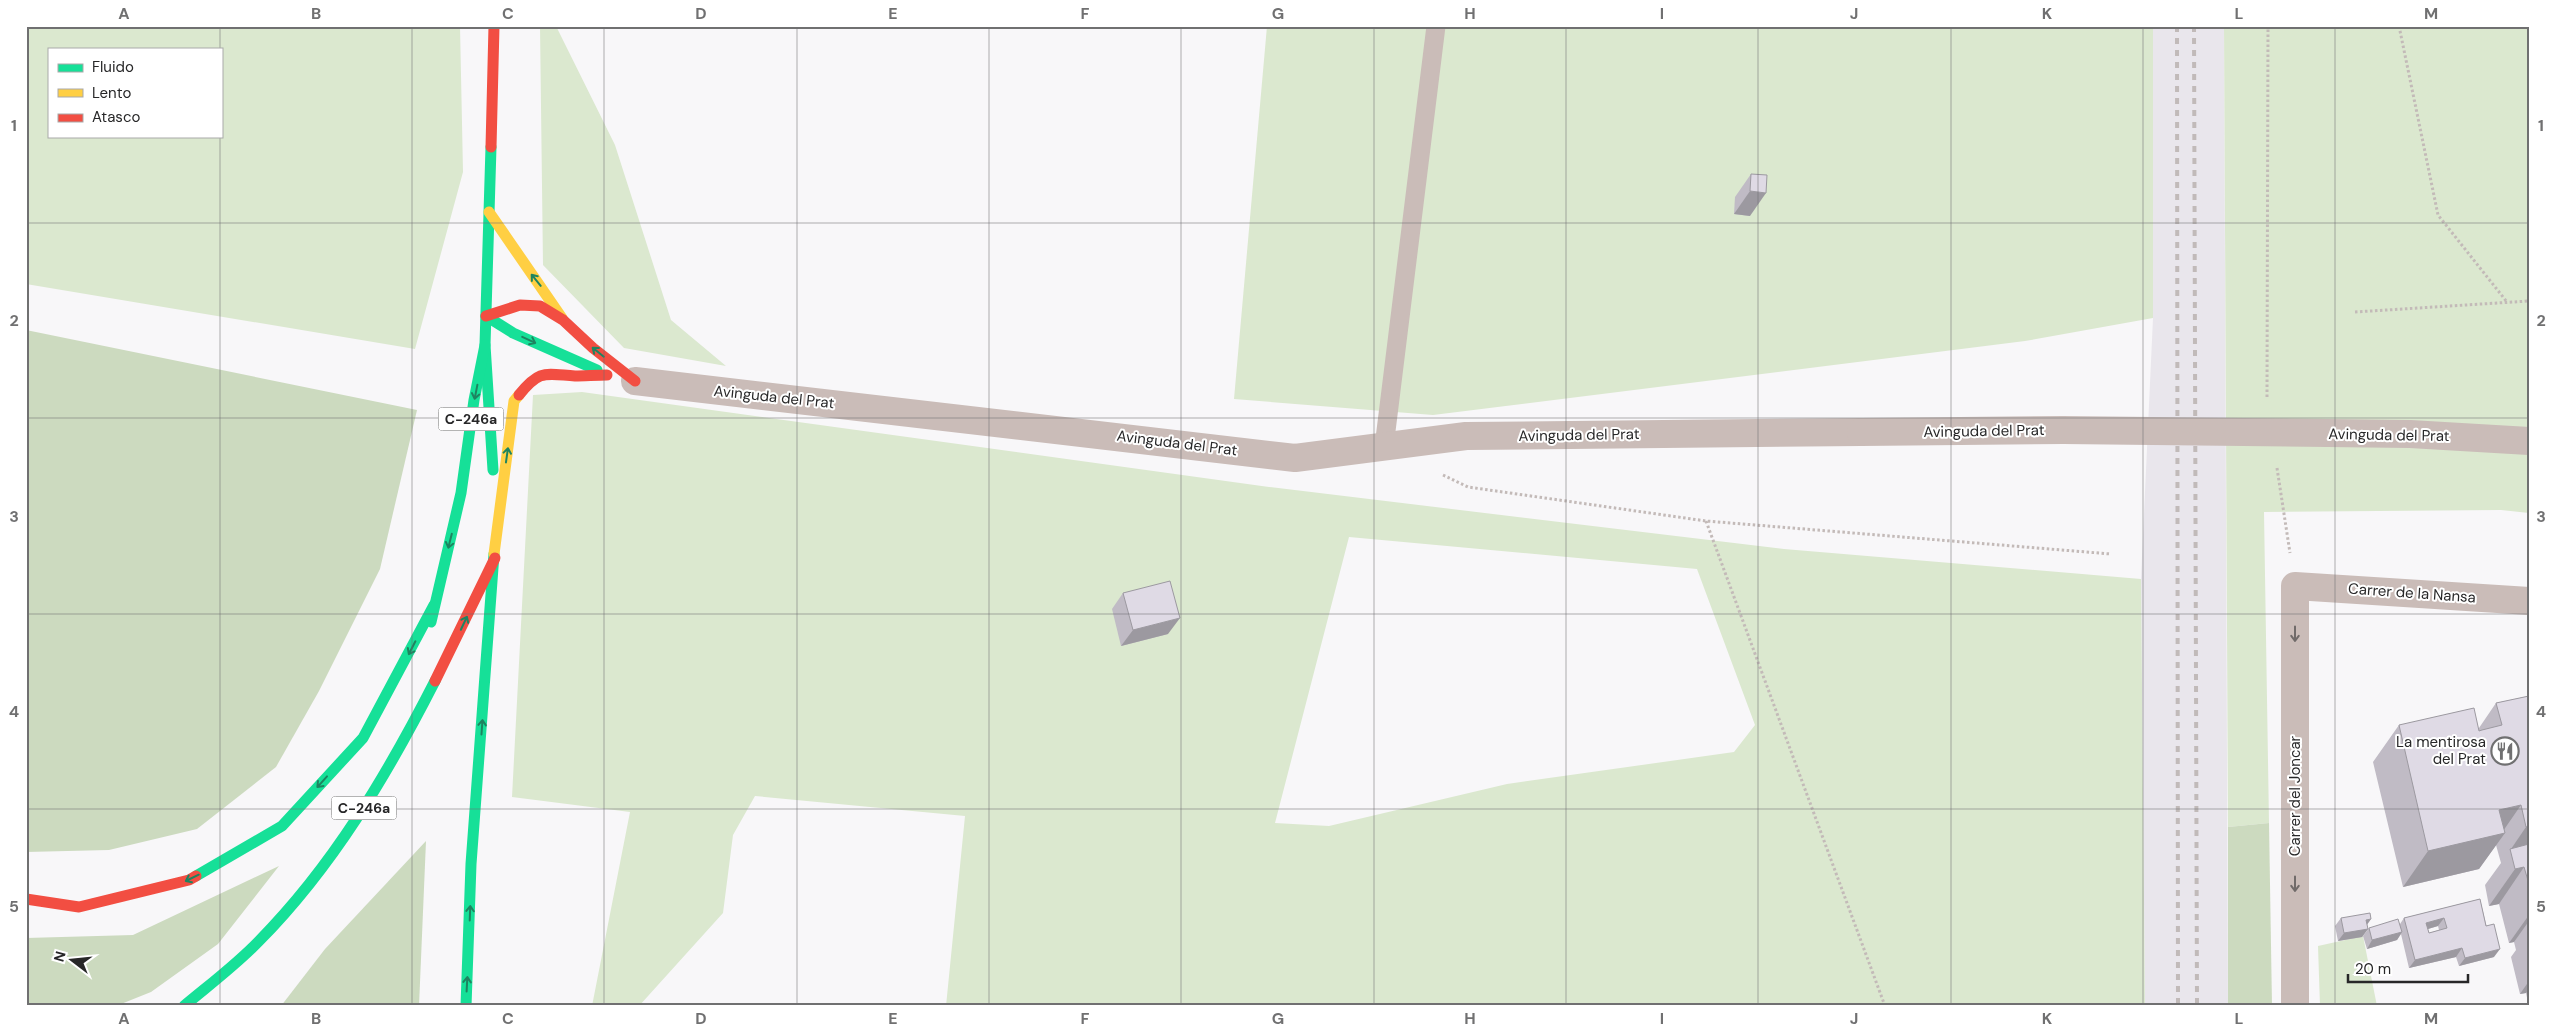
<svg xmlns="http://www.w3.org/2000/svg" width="2555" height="1032" font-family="'DM Sans',sans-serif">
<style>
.built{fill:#e9e6ec}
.green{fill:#dbe8cf;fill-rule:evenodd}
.forest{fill:#ccdabf}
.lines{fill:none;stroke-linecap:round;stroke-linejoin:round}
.path{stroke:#c3bab8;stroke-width:3;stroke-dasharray:2.5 2.5;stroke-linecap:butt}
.lane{stroke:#cabcb8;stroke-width:19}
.street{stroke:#cabcb8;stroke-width:28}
.fast{stroke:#16e098;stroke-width:11}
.slow{stroke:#ffcf43;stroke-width:11}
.jam{stroke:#f24e42;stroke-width:11}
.rail{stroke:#c1bab9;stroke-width:4;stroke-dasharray:6 6;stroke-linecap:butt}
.street-bridge{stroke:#cabcb8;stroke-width:28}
.wall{fill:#c0bbc5;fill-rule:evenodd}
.shaded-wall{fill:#9c99a0}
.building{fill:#dfdae5;stroke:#9c99a0;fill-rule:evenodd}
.oneway{stroke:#1e8460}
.oneway2{stroke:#706a69}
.grid{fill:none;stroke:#707071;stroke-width:1;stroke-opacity:0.55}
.labels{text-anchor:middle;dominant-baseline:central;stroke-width:4;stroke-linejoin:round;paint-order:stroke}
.shield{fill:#fff;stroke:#686868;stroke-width:1}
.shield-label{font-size:14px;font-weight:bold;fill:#272728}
.street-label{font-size:15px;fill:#272728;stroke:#fff}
.poi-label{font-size:15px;fill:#272728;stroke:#fff;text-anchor:end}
.neatline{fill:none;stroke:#707071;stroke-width:2}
.grid-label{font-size:16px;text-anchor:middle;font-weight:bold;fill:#707071}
</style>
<rect width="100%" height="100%" fill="#f8f7f9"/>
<polygon class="built" points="2153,26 2224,26 2228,1006 2145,1006 2141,579 2153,318"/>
<g class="green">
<path d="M26,26H460L463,172L415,349L26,284ZM49,49H221V136H49Z"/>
<polygon points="540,26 556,26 615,145 671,320 726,366 624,348 543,265"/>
<polygon points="1267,26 2153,26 2153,318 2025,341 1433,415 1234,399"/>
<polygon points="2224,26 2529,26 2529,513 2501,510 2264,512 2269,823 2228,827"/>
<path d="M582,392L1269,487L1784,549L2141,579L2145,1006H946L965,816L755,796L733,835L723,913L639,1006H592L630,812L512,797L533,395ZM1349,537L1697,569L1755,725L1734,752L1507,784L1329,826L1275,823Z"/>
<polygon points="2363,936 2377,1006 2320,1006 2318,946"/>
</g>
<g class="forest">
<polygon points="26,330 417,410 380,569 319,691 276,767 197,829 109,850 26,852"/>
<polygon points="2269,823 2272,1006 2228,1006 2228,827"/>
<polygon points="426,841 419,1006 281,1006 325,949"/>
<polygon points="279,866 218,944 151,992 116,1006 26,1006 26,938 133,935"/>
</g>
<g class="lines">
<g class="path">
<polyline points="2399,26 2438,215 2507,302"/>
<polyline points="2355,312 2529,301"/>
<polyline points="2267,397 2268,26"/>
<polyline points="2277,468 2290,553"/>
<polyline points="1443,475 1468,487 1706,521 2111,554"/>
<polyline points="1706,521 1885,1006"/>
</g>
<polyline class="lane" points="1384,447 1436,26"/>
<g class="street">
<polyline points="635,381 1295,458 1466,436 1861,432"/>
<polyline points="2295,1006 2295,586 2529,601"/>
</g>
<g class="fast">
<polyline points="491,147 485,345 493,470"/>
<polyline points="486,316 513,333 597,370"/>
<polyline points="431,622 461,493 474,400 485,345"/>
<polyline points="196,876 282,826 363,738 434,605"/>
<path d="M184,1006C209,985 236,965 259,941C333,866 387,775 435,681"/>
<polyline points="466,1006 471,864 494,554"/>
</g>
<g class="slow">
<polyline points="489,212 562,318"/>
<polyline points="494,554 514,401 519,395"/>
</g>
<g class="jam">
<polyline points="491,147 494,26"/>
<polyline points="486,316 520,305 540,306 563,320 593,348 635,381"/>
<path d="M519,395C540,369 545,374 575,376C585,376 596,375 607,375"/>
<polyline points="435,681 495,558"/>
<polyline points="26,899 79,907 189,880 196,876"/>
</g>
<g class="rail">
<polyline points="2177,26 2178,1006"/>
<polyline points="2194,26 2197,1006"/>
</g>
<polyline class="street-bridge" points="1861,432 2063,430 2410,434 2529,441"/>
</g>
<g class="wall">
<polygon points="1751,174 1750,216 1734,214 1735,197"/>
<polygon points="1123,593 1168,634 1121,646 1112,609"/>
<polygon points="2529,696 2529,1006 2526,1006 2528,1002 2526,993 2520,994 2511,957 2516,950 2514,942 2509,943 2499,904 2489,906 2485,885 2501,863 2496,845 2479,869 2403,887 2373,762 2399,725 2479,728 2496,703"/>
<path d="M2480,899L2494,957L2459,966L2456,957L2409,968L2401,934L2397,940L2367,949L2363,936L2369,928L2400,924L2404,918ZM2438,926L2439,930L2429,933L2428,929Z"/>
<polygon points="2341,918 2371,919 2367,925 2368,929 2362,937 2338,941 2335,926"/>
</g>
<g class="shaded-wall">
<polygon points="1750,191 1766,193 1750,216 1734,214"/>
<polygon points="1180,618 1168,634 1121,646 1133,630"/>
<polygon points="2521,805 2501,834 2505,833 2479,869 2403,887 2428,851 2499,810"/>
<polygon points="2529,826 2529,856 2511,849 2526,827"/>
<polygon points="2524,867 2499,904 2489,906 2515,869"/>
<polygon points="2529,915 2529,921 2514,942 2509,943"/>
<polygon points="2444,918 2438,926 2421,931 2426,923"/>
<polygon points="2371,919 2365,927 2366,920"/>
<polygon points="2368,929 2362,937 2338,941 2344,933"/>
<polygon points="2402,932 2397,940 2367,949 2372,940"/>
<polygon points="2462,948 2456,957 2409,968 2415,960"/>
<polygon points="2500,949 2494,957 2459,966 2465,958"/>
<polygon points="2529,981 2529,990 2526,993 2520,994"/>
</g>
<g class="building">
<polygon points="1751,174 1767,175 1766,193 1750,191"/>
<polygon points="1170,581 1180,618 1133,630 1123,593"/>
<polygon points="2529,696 2529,826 2526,827 2521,805 2499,810 2505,833 2428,851 2399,725 2474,708 2479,731 2482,730 2502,725 2496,703"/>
<polygon points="2529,844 2529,884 2524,867 2515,869 2510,849"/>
<path d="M2480,899L2486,926L2494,924L2500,949L2465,958L2462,948L2415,960L2404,918ZM2444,918L2447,928L2429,933L2426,923Z"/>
<polygon points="2370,913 2371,919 2366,920 2368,929 2344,933 2341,918"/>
<polygon points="2398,919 2402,932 2372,940 2369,928"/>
</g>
<defs><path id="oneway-shaft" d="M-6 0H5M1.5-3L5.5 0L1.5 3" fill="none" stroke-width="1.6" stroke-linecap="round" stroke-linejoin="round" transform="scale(1.25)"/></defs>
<g class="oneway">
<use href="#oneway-shaft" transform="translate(536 280) rotate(-129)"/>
<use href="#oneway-shaft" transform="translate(529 340) rotate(25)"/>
<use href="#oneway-shaft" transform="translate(598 352) rotate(-141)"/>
<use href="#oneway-shaft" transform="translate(476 392) rotate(101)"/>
<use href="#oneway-shaft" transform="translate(507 455) rotate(-82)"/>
<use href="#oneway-shaft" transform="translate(450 541) rotate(104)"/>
<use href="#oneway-shaft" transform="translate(464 623) rotate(-65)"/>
<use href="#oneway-shaft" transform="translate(412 648) rotate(117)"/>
<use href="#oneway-shaft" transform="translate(482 727) rotate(-86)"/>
<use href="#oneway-shaft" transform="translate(322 782) rotate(132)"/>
<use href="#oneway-shaft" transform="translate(192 878) rotate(154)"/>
<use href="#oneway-shaft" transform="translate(470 913) rotate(-88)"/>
<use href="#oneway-shaft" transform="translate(467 984) rotate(-87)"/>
</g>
<g class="oneway2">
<use href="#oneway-shaft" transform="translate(2295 634) rotate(90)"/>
<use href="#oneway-shaft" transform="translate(2295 884) rotate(90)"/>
</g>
<path class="grid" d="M220,26V49M412,26V1006M604,26V1006M797,26V1006M989,26V1006M1181,26V1006M1374,26V1006M1566,26V1006M1758,26V1006M1951,26V1006M2143,26V1006M2335,26V1006M220,136V1006M26,223H2529M26,418H2529M26,614H2529M26,809H2529"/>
<defs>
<g id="restaurant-ring" transform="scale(1.4375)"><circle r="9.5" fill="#fff" stroke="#707071" stroke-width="1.5"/><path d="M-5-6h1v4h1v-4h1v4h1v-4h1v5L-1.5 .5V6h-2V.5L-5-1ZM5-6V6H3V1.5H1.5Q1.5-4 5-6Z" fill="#707071"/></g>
</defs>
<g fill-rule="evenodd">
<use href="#restaurant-ring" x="2505" y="751"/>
</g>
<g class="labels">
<g class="shield">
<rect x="438.5" y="407.5" width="65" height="23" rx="4"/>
<rect x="331.5" y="796.5" width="65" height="23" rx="4"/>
</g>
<g class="shield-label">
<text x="471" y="419">C-246a</text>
<text x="364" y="808">C-246a</text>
</g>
<g class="street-label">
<text transform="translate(774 397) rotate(6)">Avinguda del Prat</text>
<text transform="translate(1984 431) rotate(-1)">Avinguda del Prat</text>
<text transform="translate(1579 435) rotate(-1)">Avinguda del Prat</text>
<text transform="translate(2389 435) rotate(1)">Avinguda del Prat</text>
<text transform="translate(1177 443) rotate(7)">Avinguda del Prat</text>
<text transform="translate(2412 593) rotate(4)">Carrer de la Nansa</text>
<text transform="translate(2295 796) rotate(-90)">Carrer del Joncar</text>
</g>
<g class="poi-label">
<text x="2486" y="742">La mentirosa<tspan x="2486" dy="17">del Prat</tspan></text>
</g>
</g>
<rect width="2555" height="1032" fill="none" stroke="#ffffff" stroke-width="55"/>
<rect x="48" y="48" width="175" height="90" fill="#ffffff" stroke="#a9a9a9"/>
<rect x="58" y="64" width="25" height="8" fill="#16e098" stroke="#a9a9a9"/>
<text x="92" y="72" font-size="15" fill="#272728">Fluido</text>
<rect x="58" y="89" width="25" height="8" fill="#ffcf43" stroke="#a9a9a9"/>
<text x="92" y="98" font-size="15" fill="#272728">Lento</text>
<rect x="58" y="114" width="25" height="8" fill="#f24e42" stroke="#a9a9a9"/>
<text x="92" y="122" font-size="15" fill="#272728">Atasco</text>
<g transform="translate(72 960) rotate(286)" stroke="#ffffff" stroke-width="4" paint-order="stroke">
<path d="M0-4L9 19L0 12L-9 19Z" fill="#272728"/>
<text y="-8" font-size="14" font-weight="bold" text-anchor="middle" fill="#272728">N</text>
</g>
<path d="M2348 974v8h120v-8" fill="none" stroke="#272728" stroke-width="2.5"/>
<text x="2355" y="974" font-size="15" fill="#272728" stroke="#ffffff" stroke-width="4" paint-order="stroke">20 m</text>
<rect x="28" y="28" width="2500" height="976" class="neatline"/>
<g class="grid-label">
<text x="124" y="19">A</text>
<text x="316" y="19">B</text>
<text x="508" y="19">C</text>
<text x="701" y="19">D</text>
<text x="893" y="19">E</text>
<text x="1085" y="19">F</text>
<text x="1278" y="19">G</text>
<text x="1470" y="19">H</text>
<text x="1662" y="19">I</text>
<text x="1854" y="19">J</text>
<text x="2047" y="19">K</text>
<text x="2239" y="19">L</text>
<text x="2431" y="19">M</text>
<text x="14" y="131">1</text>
<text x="2541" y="131">1</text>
<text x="14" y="326">2</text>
<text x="2541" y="326">2</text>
<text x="14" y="522">3</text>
<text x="2541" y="522">3</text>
<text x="14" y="717">4</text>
<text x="2541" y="717">4</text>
<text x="14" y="912">5</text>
<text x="2541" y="912">5</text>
<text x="124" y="1024">A</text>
<text x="316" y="1024">B</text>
<text x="508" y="1024">C</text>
<text x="701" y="1024">D</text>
<text x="893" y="1024">E</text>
<text x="1085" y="1024">F</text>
<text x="1278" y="1024">G</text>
<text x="1470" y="1024">H</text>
<text x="1662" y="1024">I</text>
<text x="1854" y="1024">J</text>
<text x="2047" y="1024">K</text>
<text x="2239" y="1024">L</text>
<text x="2431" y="1024">M</text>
</g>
</svg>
